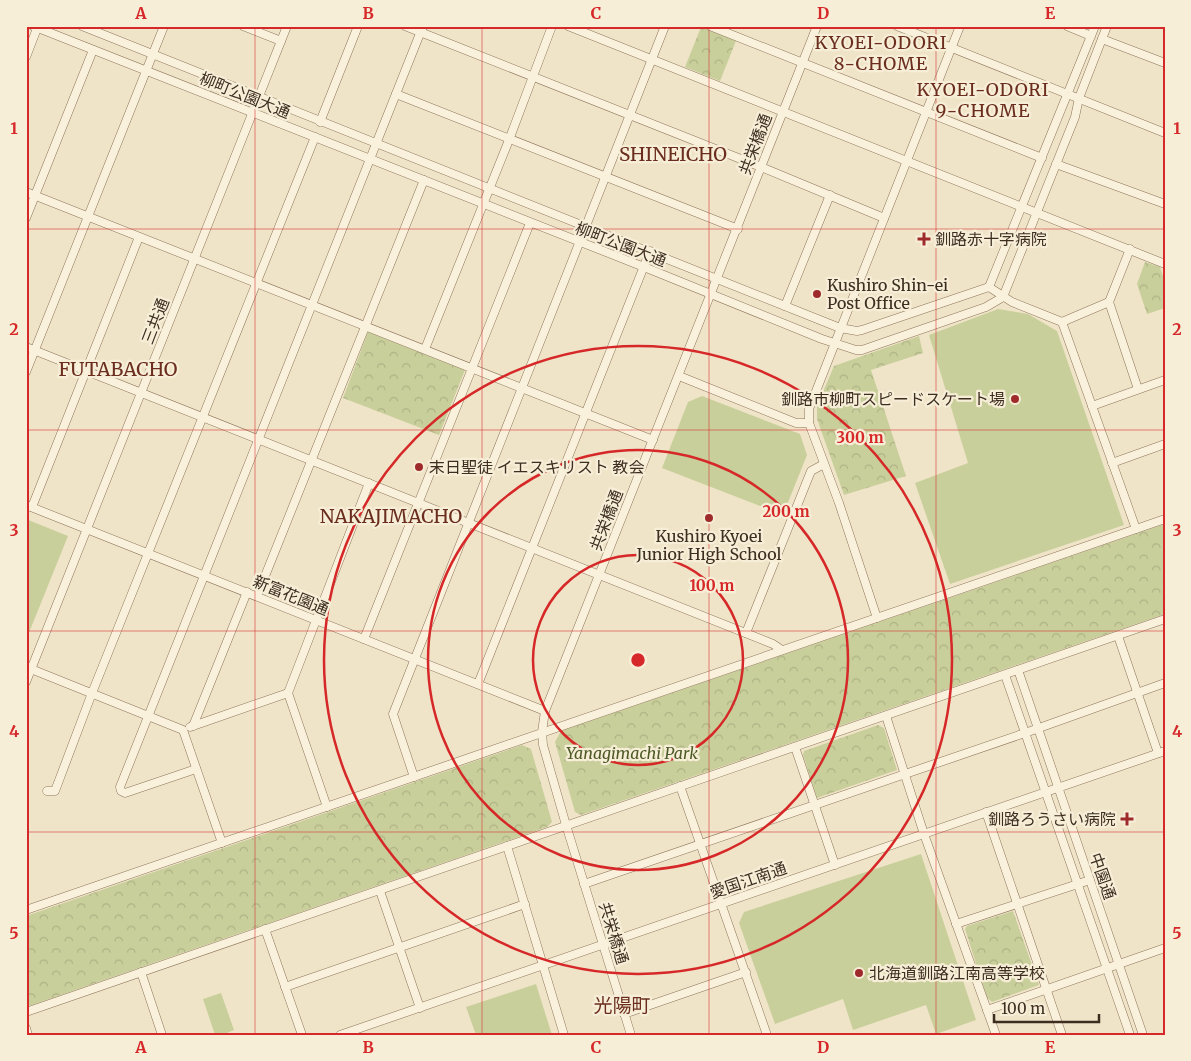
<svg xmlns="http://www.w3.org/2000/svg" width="1191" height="1061" font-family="Merriweather,'Noto Sans JP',serif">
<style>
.forest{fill:url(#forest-crowns)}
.pitch{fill:#c9cf9b}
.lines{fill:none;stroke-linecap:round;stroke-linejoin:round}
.minor-casing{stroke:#8d765c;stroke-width:9}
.minor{stroke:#faf1dc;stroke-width:8}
.grid{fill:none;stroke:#d62828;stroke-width:1;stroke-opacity:0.55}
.ring{fill:none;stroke:#d62828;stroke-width:2.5}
.poi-dot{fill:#9e2a2b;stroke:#f7eed8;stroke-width:2}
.labels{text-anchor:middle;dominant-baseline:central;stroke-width:4.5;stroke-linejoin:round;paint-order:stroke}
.street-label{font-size:16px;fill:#3d2e20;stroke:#f7eed8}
.poi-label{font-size:16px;fill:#3d2e20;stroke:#f7eed8;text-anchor:start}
.park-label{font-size:16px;font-style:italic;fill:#4d5a26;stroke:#f7eed8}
.neighbourhood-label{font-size:18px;letter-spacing:1px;fill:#6b2e1e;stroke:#f7eed8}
.quarter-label{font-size:19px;fill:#6b2e1e;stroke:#f7eed8}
.centre{fill:#d62828;stroke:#f7eed8;stroke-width:2.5}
.ring-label{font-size:15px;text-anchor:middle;font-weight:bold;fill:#d62828;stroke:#f7eed8;stroke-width:4.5;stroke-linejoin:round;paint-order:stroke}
.neatline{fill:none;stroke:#d62828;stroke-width:2}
.grid-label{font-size:16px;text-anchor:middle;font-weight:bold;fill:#d62828}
</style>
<defs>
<pattern id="forest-crowns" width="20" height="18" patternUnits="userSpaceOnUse" patternTransform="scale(1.25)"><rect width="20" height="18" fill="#c9cf9b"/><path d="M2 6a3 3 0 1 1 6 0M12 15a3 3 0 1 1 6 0" fill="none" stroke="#aeb285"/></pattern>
</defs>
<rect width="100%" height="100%" fill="#f0e4c8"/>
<g class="forest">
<polygon points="701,27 736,41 720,81 685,67"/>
<polygon points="1145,262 1160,267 1165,282 1165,308 1147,314 1137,284"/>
<polygon points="368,332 465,370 439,435 343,398"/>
<polygon points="919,336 923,353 871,370 906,476 844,495 817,419 817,406 834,366"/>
<polygon points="1165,524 1165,614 581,815 575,812 555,742 561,731"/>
<polygon points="878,725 884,728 897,770 817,798 803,755 804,751"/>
<polygon points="522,745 531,749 552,822 547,827 26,1007 26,916"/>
<polygon points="1013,911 1039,985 992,1002 987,998 965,929 967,926"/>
</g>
<g class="pitch">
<polygon points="998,309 1028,314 1057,331 1124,525 950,584 915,483 968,463 929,335"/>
<polygon points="702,396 800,434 807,455 783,515 662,468 688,402"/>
<polygon points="26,519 68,536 26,640"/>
<polygon points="921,854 976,1020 936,1034 926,1005 853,1030 843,999 775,1024 739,923 744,912"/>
<polygon points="536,984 552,1035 476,1035 466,1007"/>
<polygon points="221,993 234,1030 222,1035 215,1035 203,999"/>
</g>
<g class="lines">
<g class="minor-casing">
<g id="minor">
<polyline points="33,26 644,267 822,339 856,350 862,350 986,307 1003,297 1075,117 1079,98 1107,26"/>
<polyline points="82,26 840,328 857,331 862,330 989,287"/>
<polyline points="243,26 281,41"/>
<polyline points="405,26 761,167 884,218"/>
<polyline points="568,26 1165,264"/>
<polyline points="710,26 1042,158"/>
<polyline points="897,26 1165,133"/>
<polyline points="1067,26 1091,36"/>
<polyline points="1102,39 1165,63"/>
<polyline points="26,57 38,26"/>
<polyline points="396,94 738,229"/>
<polyline points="320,122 358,26"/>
<polyline points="1056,164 1165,204"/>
<path d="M26,192C235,274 444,356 653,440"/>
<polyline points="26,218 93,50"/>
<polyline points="1130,249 1109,302 1138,389"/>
<polyline points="989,287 1012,302 1062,322 1136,529"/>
<polyline points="989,287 1095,26"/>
<polyline points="785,306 830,195"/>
<polyline points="1062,322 1109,302"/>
<polyline points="26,347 773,644 782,650"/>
<polyline points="425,349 509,140 552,26"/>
<polyline points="26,372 164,26"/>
<polyline points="679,376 796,423 809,423"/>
<polyline points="1092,406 1165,380"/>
<polyline points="1112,463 1165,444"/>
<polyline points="26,505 545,711"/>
<polyline points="32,507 139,237"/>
<polyline points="257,596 424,180"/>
<polyline points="877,618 839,503 809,423 809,409 960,26"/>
<polyline points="746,633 811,471 824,464"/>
<polyline points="1118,636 1158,753"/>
<polyline points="364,639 530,223"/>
<polyline points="26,667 183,730 222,843"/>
<polyline points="1018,670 1143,1035"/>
<polyline points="1005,675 1130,1035"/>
<polyline points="26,682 287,26"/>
<polyline points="478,684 650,251"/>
<polyline points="886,716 924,834 996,1035"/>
<polyline points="193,726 247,592"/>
<polyline points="190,727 288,693"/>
<polyline points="795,747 835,865"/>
<polyline points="196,769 125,793 121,791 120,787 423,26"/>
<polyline points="414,777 393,714 665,26"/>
<polyline points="680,786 767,1035"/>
<polyline points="47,791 55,791 92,693 315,137"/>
<polyline points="327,807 288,693 369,483"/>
<polyline points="986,812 1062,1035"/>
<polyline points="507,846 564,1035"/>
<polyline points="584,884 1025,733 1165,683"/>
<polyline points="380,891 420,1008"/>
<polyline points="26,910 1165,519"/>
<polyline points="956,924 1090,880"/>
<polyline points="265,929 302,1035"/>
<polyline points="141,972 162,1035"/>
<polyline points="285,987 525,904"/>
<polyline points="987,1010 1165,948"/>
<polyline points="26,1012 1165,619"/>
<polyline points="624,1014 746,972"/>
<polyline points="26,1028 28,1035"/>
<polyline points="340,1035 1165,751"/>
<polyline points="631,1035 566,825 543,745 542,732 545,711 817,26"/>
</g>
</g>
<use href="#minor" class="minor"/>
</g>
<path class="grid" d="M255,26V1035M482,26V1035M709,26V1035M936,26V1035M26,229H1165M26,430H1165M26,631H1165M26,832H1165"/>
<g class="ring">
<circle cx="638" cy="660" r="105"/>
<circle cx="638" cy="660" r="210"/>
<circle cx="638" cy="660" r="314"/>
</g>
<g class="poi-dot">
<path d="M921.5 231.5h5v5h5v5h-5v5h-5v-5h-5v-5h5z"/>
<circle cx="817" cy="294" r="5"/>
<circle cx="1015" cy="399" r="5"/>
<circle cx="419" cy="467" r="5"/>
<circle cx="709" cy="518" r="5"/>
<path d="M1124.5 811.5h5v5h5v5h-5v5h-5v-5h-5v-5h5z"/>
<circle cx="859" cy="973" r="5"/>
</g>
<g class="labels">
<g class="street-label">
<text transform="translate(245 95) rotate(22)">柳町公園大通</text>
<text transform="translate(755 144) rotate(-69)">共栄橋通</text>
<text transform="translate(621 244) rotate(21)">柳町公園大通</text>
<text transform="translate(155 321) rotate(-69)">三共通</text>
<text transform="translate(606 520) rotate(-69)">共栄橋通</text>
<text transform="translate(291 595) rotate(22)">新富花園通</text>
<text transform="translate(1103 876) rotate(71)">中園通</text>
<text transform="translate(748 880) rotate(-19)">愛国江南通</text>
<text transform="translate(614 933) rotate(73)">共栄橋通</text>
</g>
<g class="poi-label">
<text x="935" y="239">釧路赤十字病院</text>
<text x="827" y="285">Kushiro Shin-ei<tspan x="827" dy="18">Post Office</tspan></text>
<text x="1005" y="399" text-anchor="end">釧路市柳町スピードスケート場</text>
<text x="429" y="467">末日聖徒 イエスキリスト 教会</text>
<text x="709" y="536" text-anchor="middle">Kushiro Kyoei<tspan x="709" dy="18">Junior High School</tspan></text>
<text x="1116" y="819" text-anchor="end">釧路ろうさい病院</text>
<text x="869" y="973">北海道釧路江南高等学校</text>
</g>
<g class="park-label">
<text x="632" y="753">Yanagimachi Park</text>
</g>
<g class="neighbourhood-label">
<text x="881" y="42">KYOEI-ODORI<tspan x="881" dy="21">8-CHOME</tspan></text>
<text x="983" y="89">KYOEI-ODORI<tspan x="983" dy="21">9-CHOME</tspan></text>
</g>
<g class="quarter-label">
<text x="673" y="154">SHINEICHO</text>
<text x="118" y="369">FUTABACHO</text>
<text x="391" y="516">NAKAJIMACHO</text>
<text x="622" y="1005">光陽町</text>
</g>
</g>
<circle cx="638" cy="660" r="8" class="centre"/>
<g class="ring-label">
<text x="860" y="443">300 m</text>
<text x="786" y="517">200 m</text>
<text x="712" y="591">100 m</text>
</g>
<rect width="1191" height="1061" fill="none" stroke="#f7eed8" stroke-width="55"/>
<path d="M994 1014v8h105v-8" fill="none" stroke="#3d2e20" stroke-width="2.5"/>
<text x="1001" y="1014" font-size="15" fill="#3d2e20" stroke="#f7eed8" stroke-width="4" paint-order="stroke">100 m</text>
<rect x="28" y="28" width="1136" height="1006" class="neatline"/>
<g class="grid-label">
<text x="141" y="19">A</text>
<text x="368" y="19">B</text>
<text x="596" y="19">C</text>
<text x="823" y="19">D</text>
<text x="1050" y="19">E</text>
<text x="14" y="134">1</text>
<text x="1177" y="134">1</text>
<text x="14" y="335">2</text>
<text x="1177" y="335">2</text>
<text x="14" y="536">3</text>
<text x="1177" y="536">3</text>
<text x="14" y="737">4</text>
<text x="1177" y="737">4</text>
<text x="14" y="939">5</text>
<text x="1177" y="939">5</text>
<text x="141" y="1053">A</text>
<text x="368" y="1053">B</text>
<text x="596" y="1053">C</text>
<text x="823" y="1053">D</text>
<text x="1050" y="1053">E</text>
</g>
</svg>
